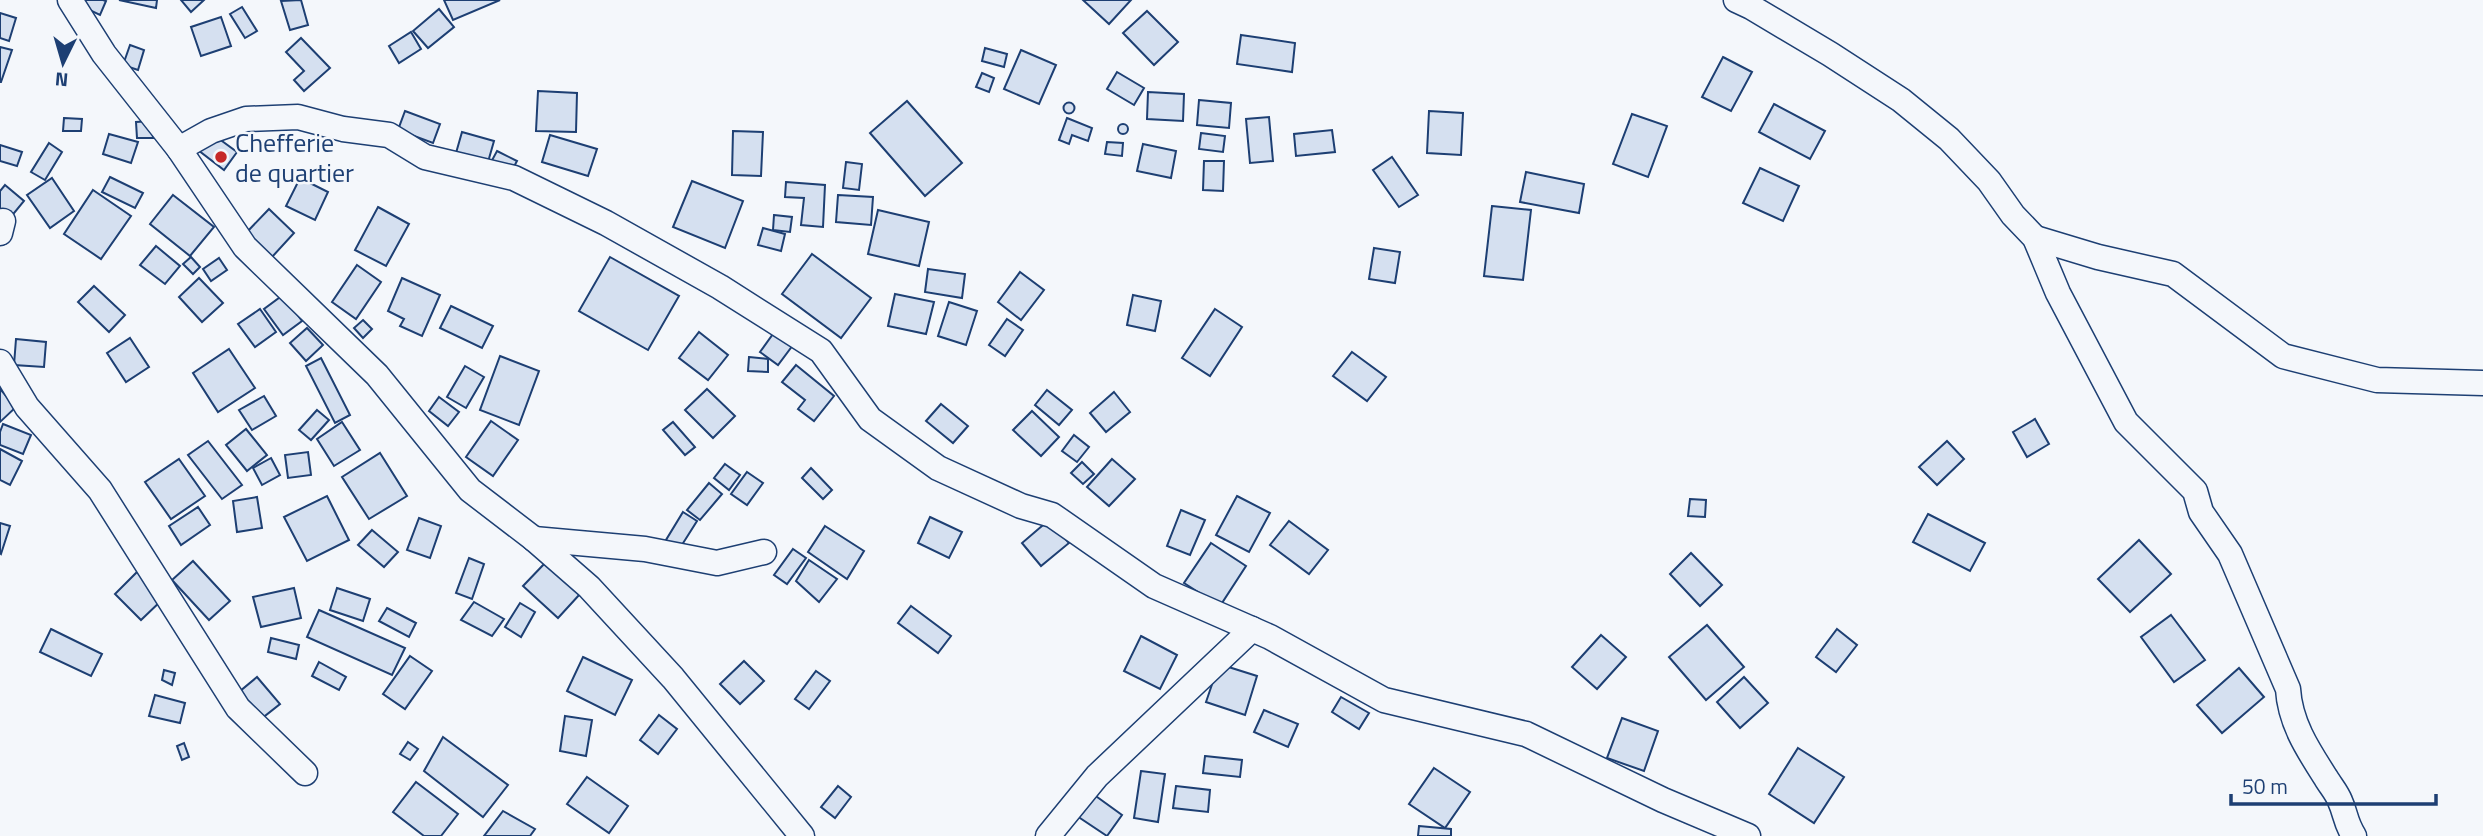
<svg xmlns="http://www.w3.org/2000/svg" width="2483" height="836" font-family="'Titillium Web',sans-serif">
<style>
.building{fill:#d5e0f0;stroke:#1d3f73;stroke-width:2}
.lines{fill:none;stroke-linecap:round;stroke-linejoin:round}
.minor-casing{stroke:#1d3f73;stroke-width:27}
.minor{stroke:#f4f7fb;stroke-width:24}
.poi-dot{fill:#c62828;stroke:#f4f7fb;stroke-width:2.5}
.labels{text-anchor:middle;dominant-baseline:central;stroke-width:5;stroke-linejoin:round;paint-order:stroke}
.poi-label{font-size:26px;fill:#1d3f73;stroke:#f4f7fb;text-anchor:start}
</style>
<rect width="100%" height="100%" fill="#f4f7fb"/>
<g class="building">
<polygon points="83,0 103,0 106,1 100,15 81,6"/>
<polygon points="119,0 157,0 156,8"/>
<polygon points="181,0 204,0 191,12"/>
<polygon points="301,0 308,25 290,30 281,1"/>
<polygon points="444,0 500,0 453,20"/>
<polygon points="1083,0 1131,0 1109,24"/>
<polygon points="242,7 257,31 245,38 230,14"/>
<polygon points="439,9 454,27 428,48 413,31"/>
<polygon points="1147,11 1178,42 1154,65 1123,33"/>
<polygon points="0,13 16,18 9,41 0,38"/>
<polygon points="221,17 231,46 201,56 191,27"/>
<polygon points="411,32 421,49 399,63 389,46"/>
<polygon points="1241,35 1295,43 1292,72 1237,64"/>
<polygon points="301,38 330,68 304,91 294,80 304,71 286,52"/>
<polygon points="130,45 144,50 138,70 123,65"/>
<polygon points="0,47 12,50 1,82 0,82"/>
<polygon points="985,48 1007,54 1004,67 982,61"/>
<polygon points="1021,50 1056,65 1039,104 1004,89"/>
<polygon points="1723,57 1752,72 1731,111 1702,97"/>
<polygon points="1117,72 1144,88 1134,105 1107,89"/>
<polygon points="982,73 994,78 989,92 976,87"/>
<polygon points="538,91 577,93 576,132 536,131"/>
<polygon points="1148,92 1184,94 1183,121 1147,119"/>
<polygon points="1199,100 1231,103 1229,128 1197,125"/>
<polygon points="907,101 962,163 925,196 870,133"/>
<circle cx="1069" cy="108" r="5.5"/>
<polygon points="1774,104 1825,131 1810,159 1759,132"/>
<polygon points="405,111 440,124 433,143 398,130"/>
<polygon points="1429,111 1463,113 1461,155 1427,153"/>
<polygon points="1632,114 1667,126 1648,177 1613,164"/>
<polygon points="1269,117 1273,161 1250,163 1246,119"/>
<polygon points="64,118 82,119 81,131 63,131"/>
<polygon points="1067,118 1092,128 1088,141 1072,135 1069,144 1059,140"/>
<polygon points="152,121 153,138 137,138 136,122"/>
<circle cx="1123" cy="129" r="5"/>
<polygon points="1332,130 1335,152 1296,156 1294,134"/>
<polygon points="733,131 763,132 761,176 732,175"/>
<polygon points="462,132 494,141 488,162 456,153"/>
<polygon points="211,133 237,152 224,170 198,150"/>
<polygon points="1201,133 1225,136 1223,152 1199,149"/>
<polygon points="109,134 138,142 131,163 103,154"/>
<polygon points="550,135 597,149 588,176 542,162"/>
<polygon points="1107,142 1123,143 1122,156 1105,154"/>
<polygon points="49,143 62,152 45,180 31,172"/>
<polygon points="1143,144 1176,151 1171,178 1137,171"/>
<polygon points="0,145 22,152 17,166 0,161"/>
<polygon points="497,151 517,161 510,174 490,164"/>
<polygon points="1392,157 1418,195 1399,207 1373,170"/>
<polygon points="1204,161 1224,161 1223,191 1203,190"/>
<polygon points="846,162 862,164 859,190 843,188"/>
<polygon points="1760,168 1799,186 1783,221 1743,203"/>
<polygon points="1526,172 1584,184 1579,213 1520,202"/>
<polygon points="110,177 143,193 135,208 102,192"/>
<polygon points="52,178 74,211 50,228 27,195"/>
<polygon points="300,178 328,192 315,220 286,206"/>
<polygon points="692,181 743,201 725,248 673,227"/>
<polygon points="786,182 825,185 823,227 801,225 804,198 785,197"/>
<polygon points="5,185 24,201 10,218 0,209 0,191"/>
<polygon points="93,190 131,216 101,259 64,234"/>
<polygon points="173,195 214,227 190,256 150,224"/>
<polygon points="838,195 873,197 871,225 836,222"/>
<polygon points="1492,206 1531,210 1523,280 1484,276"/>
<polygon points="378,207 409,224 386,266 355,250"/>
<polygon points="269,209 294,233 272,257 246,233"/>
<polygon points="878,210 929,222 919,266 868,254"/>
<polygon points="774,215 792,217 790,232 773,230"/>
<polygon points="763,228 785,234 781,251 758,245"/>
<polygon points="156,246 180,266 165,284 140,265"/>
<polygon points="1374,248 1400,252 1395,283 1369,279"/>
<polygon points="812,254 871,298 841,338 782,294"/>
<polygon points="191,257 200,267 193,274 183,264"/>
<polygon points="610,257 679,296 648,350 579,311"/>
<polygon points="219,258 227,270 211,281 203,269"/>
<polygon points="357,265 381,282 356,319 332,302"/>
<polygon points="928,269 965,274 962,298 925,292"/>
<polygon points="1020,272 1044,290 1021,320 998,302"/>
<polygon points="199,278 223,303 202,322 179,297"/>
<polygon points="402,278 440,295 422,336 400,326 404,319 388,311"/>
<polygon points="94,286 125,315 109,332 78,302"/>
<polygon points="895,294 934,302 926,334 888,326"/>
<polygon points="283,295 302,321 283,335 264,309"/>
<polygon points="1133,295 1161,301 1155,331 1127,325"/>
<polygon points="949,302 977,311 966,345 938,336"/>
<polygon points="451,306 493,326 482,348 440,328"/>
<polygon points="260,309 276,332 255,347 238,324"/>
<polygon points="1215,309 1242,327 1210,376 1182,358"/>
<polygon points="1007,319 1023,330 1005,356 989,345"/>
<polygon points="363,320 372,329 363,338 354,328"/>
<polygon points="778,327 796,341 778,365 760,352"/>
<polygon points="307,328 323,345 306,361 290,343"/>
<polygon points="699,332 728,355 708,380 679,358"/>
<polygon points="130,338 149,367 126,382 107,353"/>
<polygon points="16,339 46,342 44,367 14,365"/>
<polygon points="229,349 255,388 218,412 193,373"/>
<polygon points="1352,352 1386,377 1367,401 1333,376"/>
<polygon points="500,356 539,371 519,425 480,410"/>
<polygon points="749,357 768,359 768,372 748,371"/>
<polygon points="321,358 350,415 335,423 306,366"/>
<polygon points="796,365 834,396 814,421 798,409 805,400 782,382"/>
<polygon points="465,366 484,377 466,408 447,397"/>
<polygon points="0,389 16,407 0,422"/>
<polygon points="707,389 735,416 713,438 685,410"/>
<polygon points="1047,390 1072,410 1059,425 1035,405"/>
<polygon points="1114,392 1130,412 1106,432 1090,413"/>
<polygon points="264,396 276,416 252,430 239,410"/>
<polygon points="439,397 459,412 448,426 429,411"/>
<polygon points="941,404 968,426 953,443 926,421"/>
<polygon points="317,410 329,420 311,440 299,430"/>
<polygon points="1032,411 1059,437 1041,456 1013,430"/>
<polygon points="2035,419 2049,444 2027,457 2013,432"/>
<polygon points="491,421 518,440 493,476 466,457"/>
<polygon points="342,422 360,450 334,466 317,439"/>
<polygon points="673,422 695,447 685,455 663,430"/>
<polygon points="3,424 31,435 23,454 0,445 0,432"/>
<polygon points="246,429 267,455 247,471 226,445"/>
<polygon points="1074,435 1089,447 1077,462 1062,451"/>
<polygon points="208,441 242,485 222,499 188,455"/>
<polygon points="1947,441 1964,459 1937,485 1919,467"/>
<polygon points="0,449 22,461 10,485 0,480"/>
<polygon points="308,452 311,475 288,478 285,455"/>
<polygon points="380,453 407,496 369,519 342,477"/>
<polygon points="271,458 280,475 262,485 253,468"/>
<polygon points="179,459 205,496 171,519 145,482"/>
<polygon points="1112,459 1135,479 1109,506 1087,487"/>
<polygon points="1082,462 1094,474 1083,484 1071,473"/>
<polygon points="725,464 740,475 729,490 714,478"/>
<polygon points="811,468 832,490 823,499 802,478"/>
<polygon points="747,472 763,483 747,505 731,494"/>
<polygon points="709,483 722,494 700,520 687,510"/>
<polygon points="327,496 349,540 307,561 284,517"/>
<polygon points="1237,496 1270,513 1249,552 1216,535"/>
<polygon points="257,497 262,528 237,532 233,501"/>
<polygon points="1690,499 1706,500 1705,517 1688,516"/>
<polygon points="198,507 210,525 181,545 169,526"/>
<polygon points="1181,510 1205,520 1190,555 1167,546"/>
<polygon points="683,512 697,521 680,548 666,540"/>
<polygon points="1928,514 1985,543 1970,571 1913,542"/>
<polygon points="930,517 962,532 949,558 918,543"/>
<polygon points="419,518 441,526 430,558 407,550"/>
<polygon points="1049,520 1069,543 1041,566 1022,543"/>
<polygon points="1289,521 1328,550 1309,574 1270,545"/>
<polygon points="0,523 10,526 1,554 0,553"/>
<polygon points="825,526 864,551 847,579 808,552"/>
<polygon points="372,530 398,552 384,567 358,545"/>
<polygon points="2139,540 2171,574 2130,612 2098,579"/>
<polygon points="1211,543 1246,566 1220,606 1184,583"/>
<polygon points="793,549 806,558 787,584 774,575"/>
<polygon points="1691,553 1722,585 1700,606 1670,574"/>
<polygon points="469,558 484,564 472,599 456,593"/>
<polygon points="809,560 837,579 819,602 796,581"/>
<polygon points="193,561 230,601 209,620 172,580"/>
<polygon points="546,562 580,594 558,618 523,586"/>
<polygon points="137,572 164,598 141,620 115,594"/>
<polygon points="294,588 301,618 261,627 253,597"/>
<polygon points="337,588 370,599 363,621 330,610"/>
<polygon points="474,602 504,619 492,636 461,620"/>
<polygon points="520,603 535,612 521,637 505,627"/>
<polygon points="911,606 951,636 938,653 898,623"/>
<polygon points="387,608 416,623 409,637 379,621"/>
<polygon points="319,610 405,648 392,675 307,637"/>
<polygon points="2171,615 2205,660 2174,682 2141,637"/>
<polygon points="1707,625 1744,667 1706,700 1669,657"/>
<polygon points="51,629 102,654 91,676 40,652"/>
<polygon points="1837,629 1857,645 1836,672 1816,657"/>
<polygon points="1601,635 1626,657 1597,689 1572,667"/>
<polygon points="1141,636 1177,655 1160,689 1124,671"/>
<polygon points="271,638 299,645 296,659 268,652"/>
<polygon points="410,656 432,671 405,709 383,694"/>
<polygon points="583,657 632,680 615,715 567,691"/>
<polygon points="744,661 764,681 740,704 720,684"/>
<polygon points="319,662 346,677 339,690 312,676"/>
<polygon points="1219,664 1257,676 1245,715 1206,702"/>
<polygon points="2239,668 2264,697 2222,733 2197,705"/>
<polygon points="164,670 175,673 172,685 162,680"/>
<polygon points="816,671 830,681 809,709 795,699"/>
<polygon points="257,677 280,704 261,719 239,692"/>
<polygon points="1744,677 1768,703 1740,728 1717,702"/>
<polygon points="155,695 185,703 180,723 149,716"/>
<polygon points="1341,697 1369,713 1359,729 1332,712"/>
<polygon points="1264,710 1298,724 1288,747 1254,732"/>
<polygon points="659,715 677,729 658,754 640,740"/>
<polygon points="565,716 592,720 586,756 560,751"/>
<polygon points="1622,718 1658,731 1644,771 1607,758"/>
<polygon points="443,737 508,785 483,817 424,771"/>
<polygon points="408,742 418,749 410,760 400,754"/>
<polygon points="184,743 189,757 182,760 177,746"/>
<polygon points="1798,748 1844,777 1814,823 1769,794"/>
<polygon points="1205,756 1242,760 1240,777 1203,773"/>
<polygon points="1434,768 1470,792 1445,828 1409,804"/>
<polygon points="1141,771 1165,774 1158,822 1134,818"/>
<polygon points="587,777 628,806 609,833 567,804"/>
<polygon points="416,782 458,814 441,836 424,836 393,812"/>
<polygon points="838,786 851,797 835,818 821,807"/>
<polygon points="1176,786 1210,790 1208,812 1173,808"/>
<polygon points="1093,794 1122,815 1107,836 1077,816"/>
<polygon points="503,811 535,829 530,836 484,836"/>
<polygon points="1419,826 1451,829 1451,836 1418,836"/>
</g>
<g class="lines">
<g class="minor-casing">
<g id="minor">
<polyline points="70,0 104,54 179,149 245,247 377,375 470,490 534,539 589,587 673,678 802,836"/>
<path d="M1736,0L1751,7L1830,54L1901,100L1949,139L1989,181L2013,215L2035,238L2058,293L2126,422L2195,491L2201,512L2230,554L2288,689C2290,723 2308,750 2326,778C2330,785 2337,793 2340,801C2346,814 2345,822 2354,836"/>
<polyline points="179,149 211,131 246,119 298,117 343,129 389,135 425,157 514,178 606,223 720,287 821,351 870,419 938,468 1021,506 1052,515 1154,586 1270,637 1384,700 1526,734 1663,800 1748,836"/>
<polyline points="0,233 3,221"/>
<polyline points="2035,238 2098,257 2173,274 2283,356 2377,380 2483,383"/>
<polyline points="0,362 27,407 100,490 238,708 305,773"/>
<polyline points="534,539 645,549 717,563 764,552"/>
<polyline points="1048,836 1097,776 1252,629"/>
</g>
</g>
<use href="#minor" class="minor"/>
</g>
<circle class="poi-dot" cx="221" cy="157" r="7"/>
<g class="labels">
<g class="poi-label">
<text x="235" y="142">Chefferie<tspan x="235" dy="30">de quartier</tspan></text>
</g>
</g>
<g transform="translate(63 63) rotate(185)" stroke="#f4f7fb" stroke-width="5" paint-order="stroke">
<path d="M0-5L12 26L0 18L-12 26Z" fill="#1d3f73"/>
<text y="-10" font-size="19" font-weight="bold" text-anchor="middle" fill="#1d3f73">N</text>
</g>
<path d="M2231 794v10h205v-10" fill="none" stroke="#1d3f73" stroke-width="3.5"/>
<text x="2242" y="794" font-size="21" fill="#1d3f73" stroke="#f4f7fb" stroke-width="5" paint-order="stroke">50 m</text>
</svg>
